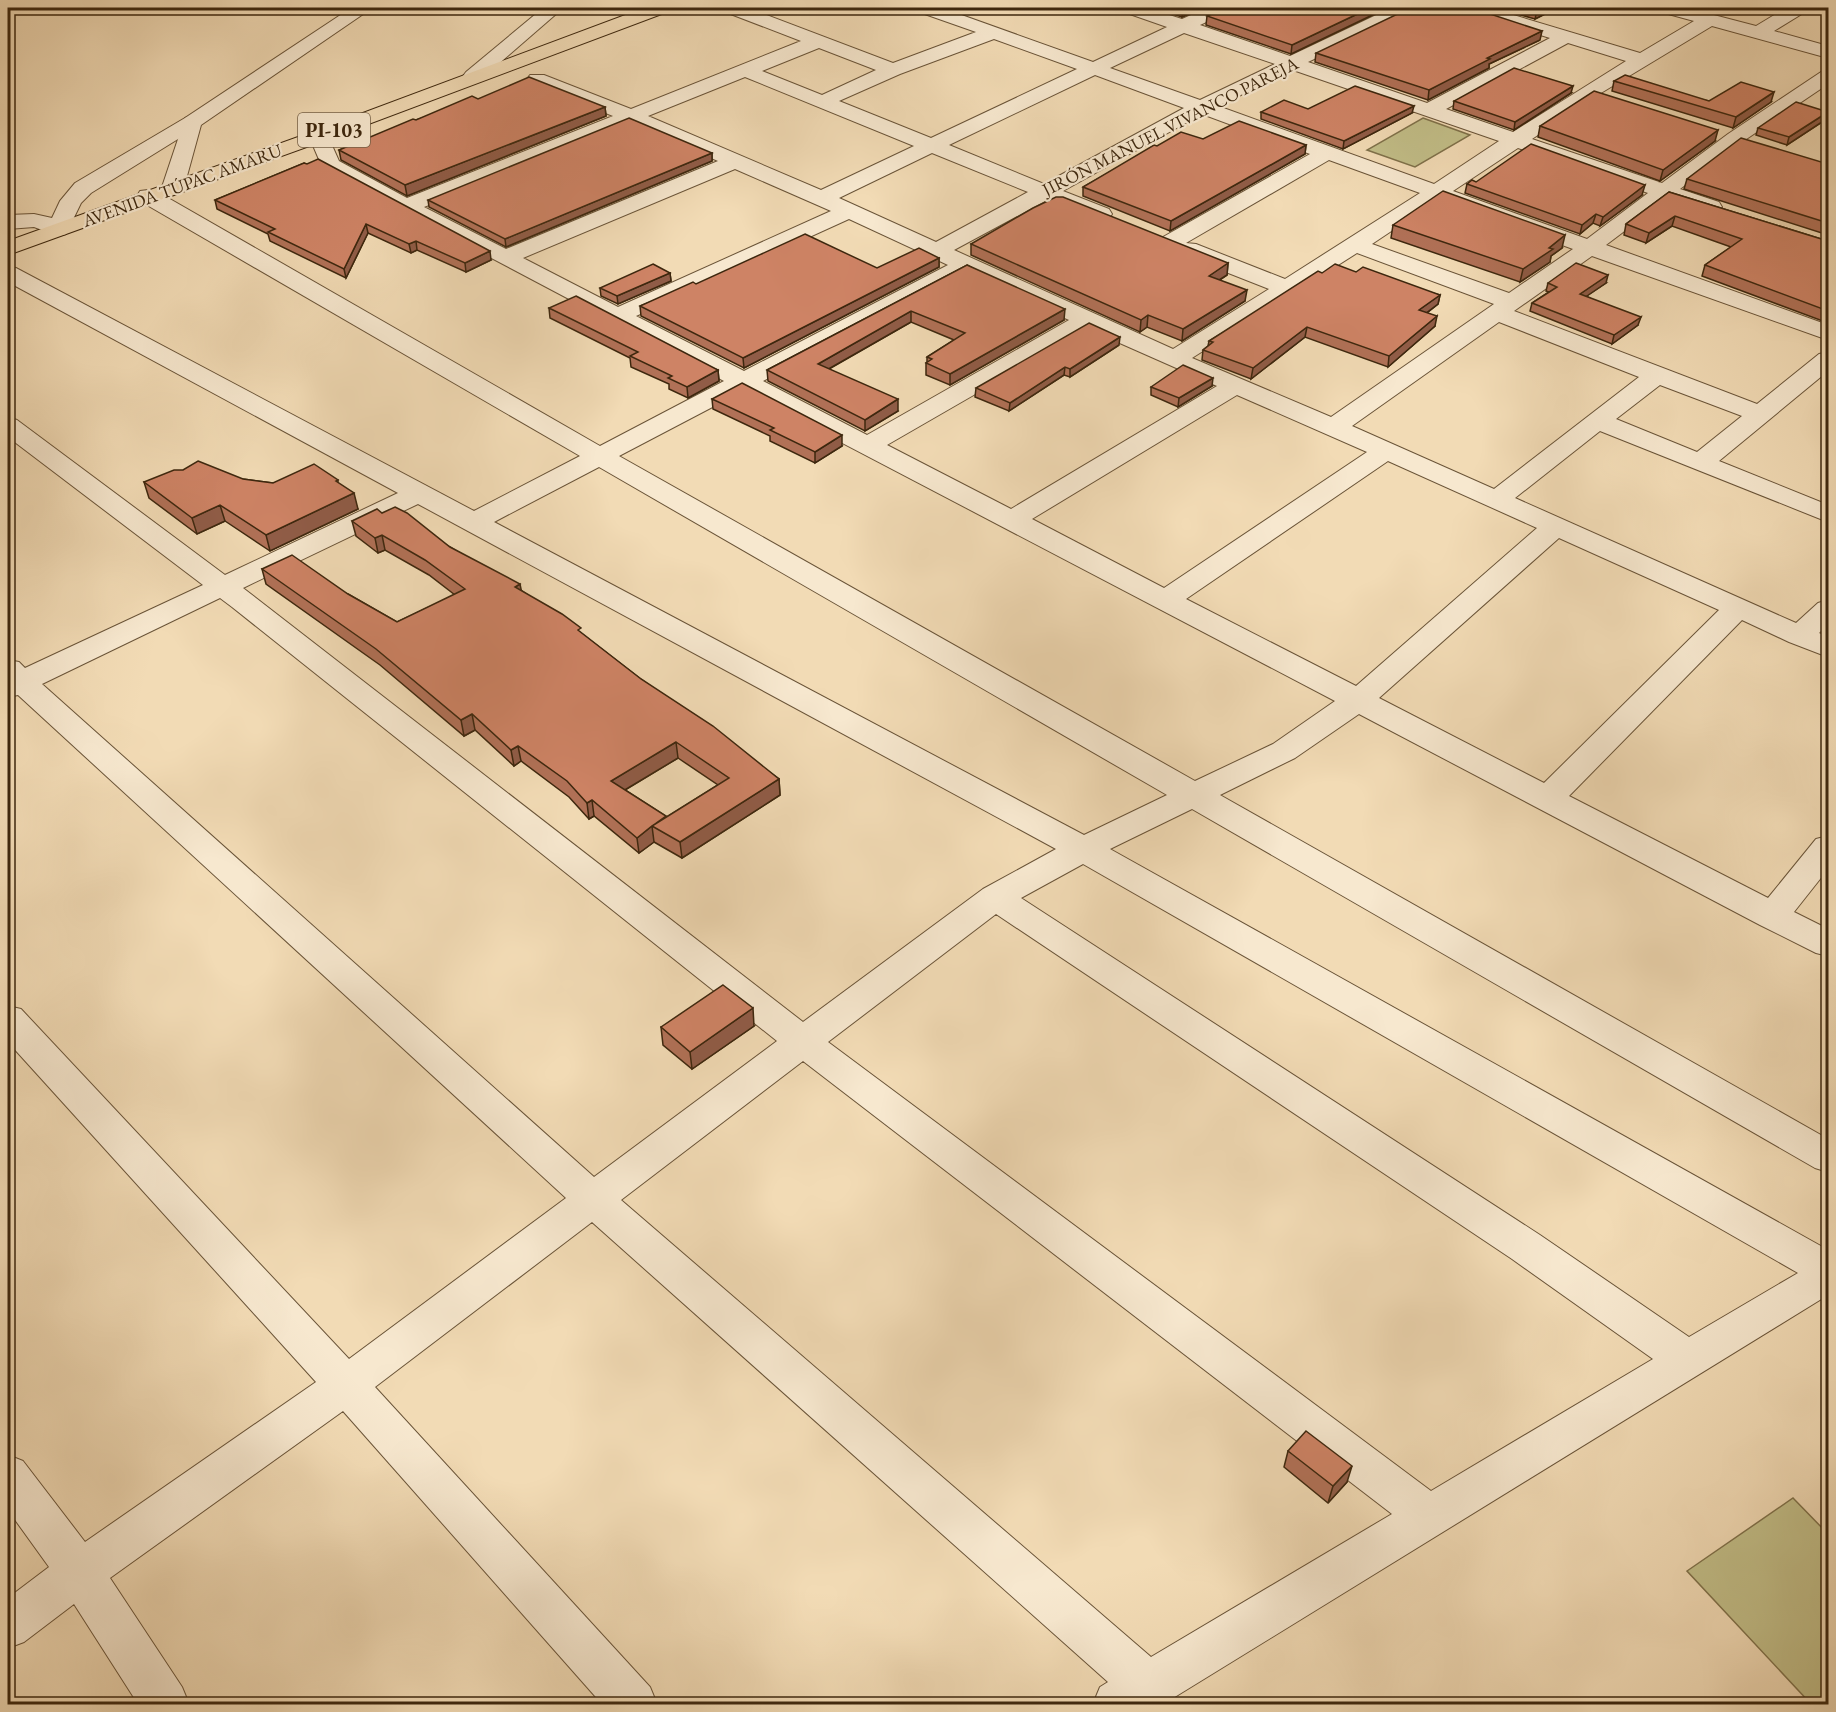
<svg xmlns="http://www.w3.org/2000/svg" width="1836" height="1712" font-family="'EB Garamond',serif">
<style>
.green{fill:#c2be88;stroke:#80724b;stroke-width:1.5}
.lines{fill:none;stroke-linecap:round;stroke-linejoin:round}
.minor-casing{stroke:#6a5438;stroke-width:2}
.tertiary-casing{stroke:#6a5438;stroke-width:2}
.primary-casing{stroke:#3d270e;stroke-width:2}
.minor{fill:#f7e8cf;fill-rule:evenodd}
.tertiary{fill:#f7e8cf;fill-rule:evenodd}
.primary{fill:#f2dbb5;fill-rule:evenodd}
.wall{fill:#b17157;stroke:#3d270e;stroke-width:1.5;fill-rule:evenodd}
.shaded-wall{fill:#905c47;stroke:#3d270e;stroke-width:1.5}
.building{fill:#ce8365;stroke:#3d270e;stroke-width:1.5;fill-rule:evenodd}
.labels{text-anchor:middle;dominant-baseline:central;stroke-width:4.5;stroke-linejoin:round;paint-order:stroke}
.far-street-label{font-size:18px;fill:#3d270e;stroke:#f7e8cf}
.shield{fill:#f7e8cf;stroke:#756148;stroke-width:1.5}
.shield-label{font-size:20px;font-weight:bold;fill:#3d270e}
</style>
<rect width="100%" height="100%" fill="#f2dbb5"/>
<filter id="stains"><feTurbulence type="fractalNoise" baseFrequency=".00333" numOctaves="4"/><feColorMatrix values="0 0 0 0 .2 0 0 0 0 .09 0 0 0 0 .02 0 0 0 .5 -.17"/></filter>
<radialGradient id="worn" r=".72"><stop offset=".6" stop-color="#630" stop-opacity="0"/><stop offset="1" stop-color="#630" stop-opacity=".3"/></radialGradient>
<g class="green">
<polygon points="1423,118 1470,135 1415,167 1367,150"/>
<polygon points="1793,1498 1828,1534 1828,1704 1811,1704 1687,1571"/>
</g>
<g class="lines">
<g class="minor-casing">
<g id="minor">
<polygon points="543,8 563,8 480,80 466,80 463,76 466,72"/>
<path d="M727,8H748L893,63L976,32L919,12L917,8H942L1093,62L1167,27L1124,12L1122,8H1147L1182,19L1207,8H1230L1228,12L1200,25L1290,56L1391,8H1414L1412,12L1308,62L1427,103L1550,38L1465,12L1463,8H1490L1640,53L1694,21L1661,12L1659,8H1687L1756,26L1786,8H1807L1805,12L1774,31L1828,46V58L1712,26L1596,96L1532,139L1662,183L1728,134L1821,72L1828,70V84L1742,142L1680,189L1719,202L1722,207L1719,212L1711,214L1667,199L1606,245L1828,325V340L1592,256L1514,311L1757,404L1819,354L1828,352V371L1719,461L1828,505V522L1600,431L1515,498L1796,623L1818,603L1828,600V624L1819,633L1828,637V657L1789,642L1742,620L1569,796L1768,898L1816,839L1828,836V869L1794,912L1828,929V956L1816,953L1760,925L1359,714L1295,758L1220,795L1828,1139V1172L1815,1168L1192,809L1110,849L1828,1250V1295L1165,1703L1093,1704L1100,1687L1108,1682L592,1222L375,1387L650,1687L657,1704H602L343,1411L110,1578L182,1687L189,1704H138L74,1604L24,1642L8,1648V1598L49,1567L8,1510V1455L23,1461L85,1542L316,1382L8,1042V1006L21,1009L349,1359L566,1198L18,695L8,697V660L19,662L25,668L203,585L8,437V417L17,420L225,575L398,493L8,282V266L16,268L474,511L580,456L140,201L137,196L140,191L148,190L156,191L600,446L724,381L323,169L309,136L312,132L319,130L326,132L339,161L407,198L613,116L530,83L527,79L530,75H544L631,109L801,41L728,13ZM1184,33L1275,64L1200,100L1110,68ZM994,39L1077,69L931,138L839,101L900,74ZM1568,43L1626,61L1513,132L1446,109ZM819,48L876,70L822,95L762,71ZM1293,70L1499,141L1434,184L1218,106ZM1095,75L1184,108L1044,184L949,145ZM745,77L914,146L821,190L648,116ZM1202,114L1310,154L1163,237L1160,242L1163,247L1171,249L1178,247L1177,249L1180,254L1269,289L1173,349L954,250L1047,200L1093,219L1101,221L1109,219L1112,214L1109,209L1063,191ZM631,123L718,161L506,249L424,207ZM1518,148L1648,193L1587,239L1453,191ZM932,153L1028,192L936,242L839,198ZM1329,160L1420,193L1285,279L1196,244L1186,243ZM735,169L831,211L618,307L523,258ZM1438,200L1573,249L1509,293L1372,244ZM849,219L948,265L744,371L636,316ZM1357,253L1494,304L1331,417L1192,358ZM967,273L1069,320L867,435L763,381ZM1499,322L1639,377L1494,489L1352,426ZM1088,329L1217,386L1011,509L887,445ZM1660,385L1742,416L1697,452L1616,419ZM743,391L1335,701L1273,744L1195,781L619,456ZM1237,395L1367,452L1164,588L1032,519ZM1388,461L1537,528L1356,686L1186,599ZM599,467L1167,795L1084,835L494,522ZM418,504L1056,849L983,889L803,1022L243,588ZM1559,538L1719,610L1544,783L1379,698ZM220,598L232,607L777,1041L594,1177L42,684ZM1083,864L1798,1273L1689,1337L1540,1235L1021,898ZM996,914L1512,1259L1653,1359L1431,1491L828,1042ZM803,1061L1392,1514L1151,1657L621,1200Z"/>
<polygon points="192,116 199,118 202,122 199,126 91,193 81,203 66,234 58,236 34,227 8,229 8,215 34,214 52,218 60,201 75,183 185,118"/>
</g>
</g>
<g class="tertiary-casing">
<polygon id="tertiary" points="351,8 372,8 201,125 184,187 181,192 173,193 165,192 162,187 185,118"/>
</g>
<g class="primary-casing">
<polygon id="primary" points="644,8 669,8 667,12 326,140 8,255 8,241 312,132"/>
</g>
<use href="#minor" class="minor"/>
<use href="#tertiary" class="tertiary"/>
<use href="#primary" class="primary"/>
</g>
<g class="wall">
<polygon points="1154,8 1203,8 1182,17"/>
<polygon points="1225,8 1387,8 1291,54 1206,25 1207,16"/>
<polygon points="1496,8 1557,8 1535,19"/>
<polygon points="1540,40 1489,64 1489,68 1428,100 1315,62 1316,53"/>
<polygon points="1614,81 1709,101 1771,102 1733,128 1612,91"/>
<polygon points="1571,93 1514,130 1453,109 1454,101"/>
<polygon points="478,99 605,107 606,116 407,196 341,160 339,150 416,120"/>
<polygon points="1308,109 1412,113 1343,149 1261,119 1261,112"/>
<polygon points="1825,120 1787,145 1756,135 1758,128"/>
<polygon points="1540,126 1715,141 1660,181 1538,137"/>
<polygon points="1203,139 1306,145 1305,154 1170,231 1083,196 1083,187 1157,146"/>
<polygon points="712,153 712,161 506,247 429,207 428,200"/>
<polygon points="304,163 491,260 466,272 417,250 411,253 368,233 346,278 270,241 268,234 217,209 215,200"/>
<polygon points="1828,164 1828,235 1684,189 1687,179"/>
<polygon points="1476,182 1642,195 1600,226 1593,223 1580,234 1465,193 1467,184"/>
<polygon points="1669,192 1828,241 1828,323 1702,276 1705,265 1731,247 1672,226 1646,243 1624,235 1626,224"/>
<polygon points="1393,225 1562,248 1551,256 1550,262 1520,282 1391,238"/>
<polygon points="971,244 1228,263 1227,275 1220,280 1245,301 1182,341 1147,327 1140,332 971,255"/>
<polygon points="939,258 939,267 744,368 641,316 640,306 696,284 877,268"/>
<polygon points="967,265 1064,320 950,385 926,375 926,363 927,363 927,357 954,340 911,322 829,369 898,411 865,431 768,381 767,370"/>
<polygon points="1356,272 1440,295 1438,304 1427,313 1435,326 1388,367 1305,337 1251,379 1202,360 1203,350 1208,346 1209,341 1322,273"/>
<polygon points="670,273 671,281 618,304 601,296 600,288"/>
<polygon points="1548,283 1606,283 1586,296 1638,325 1612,344 1530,311 1532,303 1549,292 1546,291"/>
<polygon points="549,308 718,370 719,381 688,398 669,389 669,384 631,367 630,358 550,318"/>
<polygon points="1119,345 1070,377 1064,375 1009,411 975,397 976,388"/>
<polygon points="1212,386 1178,407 1151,395 1151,387"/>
<polygon points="712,399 842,446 815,463 770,441 770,436 713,409"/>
<polygon points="243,479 273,483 338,480 338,483 358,509 270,551 225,521 197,534 149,498 144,482"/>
<path d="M382,513L450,547L522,591L581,633L641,679L779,779L780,795L682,858L654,842L639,853L594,816L589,819L569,797L521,761L514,766L475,730L464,736L380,665L266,584L262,569L348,594L397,622L455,595L429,575L385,550L378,553L356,536L352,521ZM678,758L718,785L667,817L625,790Z"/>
<polygon points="754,1026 692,1069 663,1045 661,1027"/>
<polygon points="1288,1451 1347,1482 1328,1503 1284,1467"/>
</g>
<g class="shaded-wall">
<polygon points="1183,8 1203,8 1182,17"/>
<polygon points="1370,8 1387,8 1291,54 1292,45"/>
<polygon points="1542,8 1557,8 1535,19 1537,10"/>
<polygon points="1542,31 1540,40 1489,64 1489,68 1428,100 1429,90 1487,58"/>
<polygon points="1573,86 1571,93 1514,130 1515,122"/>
<polygon points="1774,92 1771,102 1733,128 1736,117"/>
<polygon points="1414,106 1412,113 1343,149 1344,141"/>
<polygon points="605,107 606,116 407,196 405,185"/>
<polygon points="1828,112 1825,120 1787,145 1789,137"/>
<polygon points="1718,130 1715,141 1660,181 1663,170"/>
<polygon points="1306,145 1305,154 1170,231 1171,221"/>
<polygon points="712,153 712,161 506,247 505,239"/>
<polygon points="1645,185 1642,195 1600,226 1603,217"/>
<polygon points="1596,214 1593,223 1580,234 1582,225"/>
<polygon points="1675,216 1672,226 1646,243 1649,233"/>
<polygon points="366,224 368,233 346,278 344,269"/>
<polygon points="1565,235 1562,248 1551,256 1550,262 1520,282 1523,269 1549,248"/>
<polygon points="416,241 417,250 411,253 409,244"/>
<polygon points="490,251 491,260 466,272 465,263"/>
<polygon points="939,258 939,267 744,368 743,358"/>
<polygon points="1228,263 1227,275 1208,287 1209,276"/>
<polygon points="670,273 671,281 618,304 617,296"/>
<polygon points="1608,275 1606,283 1578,302 1580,294"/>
<polygon points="1247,290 1245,301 1182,341 1183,329"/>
<polygon points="1440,295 1438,304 1417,320 1419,310"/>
<polygon points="1065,309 1064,320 950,385 950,374"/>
<polygon points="911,311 911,322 818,375 818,364"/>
<polygon points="1148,315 1147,327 1140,332 1141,320"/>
<polygon points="1437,316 1435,326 1388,367 1389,356"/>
<polygon points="1641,317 1638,325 1612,344 1614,335"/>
<polygon points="1307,327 1305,337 1251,379 1253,368"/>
<polygon points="1120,337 1119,345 1070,377 1070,369"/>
<polygon points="1065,367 1064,375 1009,411 1010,403"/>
<polygon points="718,370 719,381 688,398 687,387"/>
<polygon points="1213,378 1212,386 1178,407 1179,398"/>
<polygon points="898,399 898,411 865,431 865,420"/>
<polygon points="842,435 842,446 815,463 815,452"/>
<polygon points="354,493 358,509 270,551 266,535"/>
<polygon points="220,505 225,521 197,534 192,518"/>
<polygon points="382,535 385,550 378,553 375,538"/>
<polygon points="520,584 523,599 515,587"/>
<polygon points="472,714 475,730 464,736 461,720"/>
<polygon points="676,742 678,758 613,797 611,781"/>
<polygon points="518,746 521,761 514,766 511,750"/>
<polygon points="779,779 780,795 682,858 680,842"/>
<polygon points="592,800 594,816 589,819 587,803"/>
<polygon points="652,826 654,842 639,853 637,838"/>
<polygon points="753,1008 754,1026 692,1069 690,1052"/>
<polygon points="1352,1466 1347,1482 1328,1503 1333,1486"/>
</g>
<g class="building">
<polygon points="1225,8 1370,8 1292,45 1207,16"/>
<polygon points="1410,8 1472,8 1542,31 1487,58 1490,59 1429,90 1316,53"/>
<polygon points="1527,8 1542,8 1537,10"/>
<polygon points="1514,68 1573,86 1515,122 1454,101"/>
<polygon points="1625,75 1709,101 1741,82 1774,92 1736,117 1614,81"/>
<polygon points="529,77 605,107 405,185 339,150 413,119 416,120 472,96 478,99"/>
<polygon points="1355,86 1414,106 1344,141 1261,112 1284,100 1308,109"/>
<polygon points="1594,91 1718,130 1663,170 1540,126"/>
<polygon points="1796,102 1828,112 1789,137 1758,128"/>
<polygon points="629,118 712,153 505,239 428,200"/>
<polygon points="1239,121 1306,145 1171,221 1083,187 1154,145 1157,146 1181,132 1203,139"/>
<polygon points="1741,138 1828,164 1828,223 1687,179"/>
<polygon points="1531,144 1645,185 1603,217 1596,214 1582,225 1467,184 1472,180 1476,182"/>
<polygon points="318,159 490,251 465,263 416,241 409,244 366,224 344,269 268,232 275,229 215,200 304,163 307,164"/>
<polygon points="1443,191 1565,235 1549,248 1553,249 1523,269 1393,225"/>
<polygon points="1669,192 1828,241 1828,311 1705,265 1742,239 1675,216 1649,233 1626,224"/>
<polygon points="1056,197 1063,197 1228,263 1209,276 1247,290 1183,329 1148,315 1141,320 971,244 1033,208"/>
<polygon points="805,234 877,268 919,248 939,258 743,358 640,306 693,282 696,284"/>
<polygon points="1576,263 1608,275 1580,294 1641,317 1614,335 1532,303 1557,287 1548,283"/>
<polygon points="653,264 670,273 617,296 600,288"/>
<polygon points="1335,264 1356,272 1363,267 1440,295 1419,310 1437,316 1389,356 1307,327 1253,368 1203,350 1213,342 1209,341 1318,271 1322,273"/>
<polygon points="967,265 1065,309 950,374 926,363 932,359 927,357 965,333 911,311 818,364 898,399 865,420 767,370"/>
<polygon points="576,296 718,370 687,387 668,378 672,376 630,356 638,352 549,308"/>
<polygon points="1089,323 1120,337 1070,369 1065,367 1010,403 976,388"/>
<polygon points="1183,365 1213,378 1179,398 1151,387"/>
<polygon points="742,383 842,435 815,452 770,430 774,428 712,399"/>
<polygon points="198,461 243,479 273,483 314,464 338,480 336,481 354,493 266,535 220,505 192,518 144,482 174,470 183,470"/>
<path d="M395,507L407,513L450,547L520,584L515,587L562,614L581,628L578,630L641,679L713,726L779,779L680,842L652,826L637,838L592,800L587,803L567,781L518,746L511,750L472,714L461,720L376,649L262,569L292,555L348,594L397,622L465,589L425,560L382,535L375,538L352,521L377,509L382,513ZM676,742L729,778L652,826L666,816L611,781Z"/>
<polygon points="723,985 753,1008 690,1052 661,1027"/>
<polygon points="1306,1431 1352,1466 1333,1486 1288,1451"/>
</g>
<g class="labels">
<g class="far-street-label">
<text transform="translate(1170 126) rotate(-27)">JIRÓN MANUEL VIVANCO PAREJA</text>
<text transform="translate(182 185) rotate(-20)">AVENIDA TÚPAC AMARU</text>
</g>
<rect class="shield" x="298" y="113" width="72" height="34" rx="4.5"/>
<g class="shield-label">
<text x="334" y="130">PI-103</text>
</g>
</g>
<rect width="1836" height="1712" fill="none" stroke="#f2dbb5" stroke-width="30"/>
<rect x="9" y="9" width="1818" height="1694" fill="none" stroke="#3d270e" stroke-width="3"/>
<rect x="15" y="15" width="1806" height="1682" fill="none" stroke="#3d270e" stroke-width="1.5"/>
<rect width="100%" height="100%" filter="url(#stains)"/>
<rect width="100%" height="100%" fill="url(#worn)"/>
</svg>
